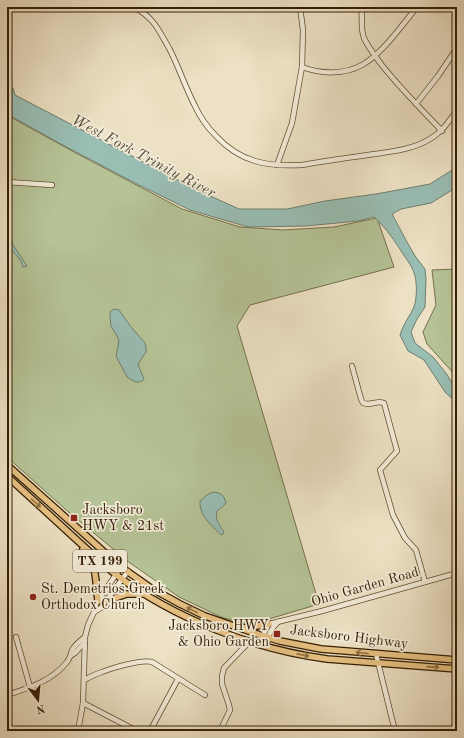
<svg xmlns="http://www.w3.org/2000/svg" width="464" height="738" font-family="'Old Standard TT',serif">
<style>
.green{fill:#b5c396;stroke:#75704c}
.water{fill:#99beb4;stroke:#717e6d}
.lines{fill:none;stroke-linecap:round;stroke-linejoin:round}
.minor-casing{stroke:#634f33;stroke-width:6}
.major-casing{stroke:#351e03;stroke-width:8}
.minor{stroke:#f3ecd9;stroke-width:4.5}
.major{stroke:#e6c082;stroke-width:5.5}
.oneway{stroke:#8e6f42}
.poi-dot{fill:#8f2418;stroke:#f3ecd9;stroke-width:1.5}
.labels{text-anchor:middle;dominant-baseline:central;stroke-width:3.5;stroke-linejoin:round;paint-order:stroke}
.shield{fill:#f3ecd9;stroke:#6e5c43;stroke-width:1}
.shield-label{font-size:13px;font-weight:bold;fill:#351e03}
.poi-label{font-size:14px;fill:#351e03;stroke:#f3ecd9;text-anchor:start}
.street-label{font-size:14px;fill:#351e03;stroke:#f3ecd9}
.water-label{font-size:15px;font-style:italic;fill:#534e38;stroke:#f3ecd9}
</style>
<rect width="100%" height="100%" fill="#ece1c4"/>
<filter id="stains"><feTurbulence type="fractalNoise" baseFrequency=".005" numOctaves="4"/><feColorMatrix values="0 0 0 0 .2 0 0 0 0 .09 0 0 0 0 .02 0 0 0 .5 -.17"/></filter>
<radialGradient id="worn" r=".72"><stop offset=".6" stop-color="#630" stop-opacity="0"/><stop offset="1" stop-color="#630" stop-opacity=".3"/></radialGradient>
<g class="green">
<polygon points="7,115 74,152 182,209 240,227 283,230 334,227 377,218 394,267 250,305 237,326 319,604 249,625 221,617 179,597 130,563 65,509 7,457"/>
<polygon points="457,269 457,377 427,344 423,332 436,305 432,270"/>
</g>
<g class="water">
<path d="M7,86H10L13,88L15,95L195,189L239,209H287L325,201L376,194L414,187L430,184L457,167V187L431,203L401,209L392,214L407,242L415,256L425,269L426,279L425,307L417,319L411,332L415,343L433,357L446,373L457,391V403L445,392L424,360L408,351L400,335C403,324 410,316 414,307C417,298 417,285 415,276C413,268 408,261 403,254C395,241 386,228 374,217L358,221L306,226L248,227L190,210L139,185L59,143L7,114Z"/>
<polygon points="7,231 11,237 13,245 27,266 23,267 21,261 7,244"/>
<polygon points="115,309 119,310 131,327 145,343 146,347 146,352 138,364 144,379 142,381 139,382 136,382 132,380 127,377 116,356 119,341 117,336 111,326 110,316 110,312 112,310"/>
<path d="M213,492C221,493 224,495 226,503C224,506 221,508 218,510C213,517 220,526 224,532L223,534L221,535C212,525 199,516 200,501L207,495Z"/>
</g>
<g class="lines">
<g class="minor-casing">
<g id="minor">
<path d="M134,7C154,18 158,29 169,48C179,67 185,87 195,106C200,117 207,127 216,136C240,162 267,167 302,165C324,161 346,158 368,155C389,152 412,150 430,139C442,132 449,121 457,110"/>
<path d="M361,7C363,17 360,28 364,38C368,47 375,56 381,64C399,87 421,109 442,131"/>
<path d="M302,67C321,74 344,75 362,65C382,54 402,25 417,7"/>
<polyline points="416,104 438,76 457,48"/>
<polyline points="277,165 292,123 302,67 303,30 300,7"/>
<polyline points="7,182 52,185"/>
<path d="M352,366L361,399L363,403C372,406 376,400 384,403L397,451L380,470L393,515L405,538L416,550L425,582"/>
<polyline points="94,612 101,608 128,571"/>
<polyline points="16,637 30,687"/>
<polyline points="260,645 265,631 269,624 322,611 457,573"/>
<path d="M266,646C268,637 270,629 278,622"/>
<polyline points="376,654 395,731"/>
<polyline points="72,655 75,653 85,642"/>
<path d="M84,680C90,677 96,674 102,672C112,668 142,659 152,662L205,695"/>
<path d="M7,695C29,688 52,681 67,662C70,658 71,654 72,650C75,645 81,640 85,637"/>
<polyline points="83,703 137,731"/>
<polyline points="78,731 83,703 85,637 88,625 94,612 96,604 121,567"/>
<polyline points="150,731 178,679"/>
<polyline points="220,731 230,710 229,705 222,684 222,676 224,668 250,641"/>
</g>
</g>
<g class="major-casing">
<g id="major">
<polyline points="7,465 121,567 151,588 180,604 205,616 263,636 280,641 321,649 457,660"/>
<path d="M7,476C31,498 55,520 79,542C91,553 103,564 115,574C175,619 253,649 327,659L457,669"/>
<path d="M83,549C98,567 95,579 98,601"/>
<polyline points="106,601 127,594 145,594"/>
<polyline points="244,628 269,624"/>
</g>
</g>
<use href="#minor" class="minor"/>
<use href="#major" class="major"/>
</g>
<defs><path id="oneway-shaft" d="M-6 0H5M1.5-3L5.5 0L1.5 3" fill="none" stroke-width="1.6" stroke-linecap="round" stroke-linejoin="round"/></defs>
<g class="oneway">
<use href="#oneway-shaft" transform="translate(36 503) rotate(42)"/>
<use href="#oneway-shaft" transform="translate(192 610) rotate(-154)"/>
<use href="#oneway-shaft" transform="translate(362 653) rotate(-175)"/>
<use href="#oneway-shaft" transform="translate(303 655) rotate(11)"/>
<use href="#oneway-shaft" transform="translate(433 667) rotate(4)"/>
</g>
<g class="poi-dot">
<rect x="70" y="514" width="8" height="8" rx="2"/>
<circle cx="33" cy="597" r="4"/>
<rect x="273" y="630" width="8" height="8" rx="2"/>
</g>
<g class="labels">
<rect class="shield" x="73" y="550" width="54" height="22" rx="3"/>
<g class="shield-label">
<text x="100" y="561">TX 199</text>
</g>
<g class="poi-label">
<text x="82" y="510">Jacksboro<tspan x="82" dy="16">HWY &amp; 21st</tspan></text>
<text x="41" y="589">St. Demetrios Greek<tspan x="41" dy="16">Orthodox Church</tspan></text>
<text x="269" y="626" text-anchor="end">Jacksboro HWY<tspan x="269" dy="16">&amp; Ohio Garden</tspan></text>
</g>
<g class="street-label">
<text transform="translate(365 587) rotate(-16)">Ohio Garden Road</text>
<text transform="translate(349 637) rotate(7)">Jacksboro Highway</text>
</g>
<g class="water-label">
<text transform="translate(143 157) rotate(28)">West Fork Trinity River</text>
</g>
</g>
<rect width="464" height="738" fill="none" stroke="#ece1c4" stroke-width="24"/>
<rect x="8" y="8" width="448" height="722" fill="none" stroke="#351e03" stroke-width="2"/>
<rect x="12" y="12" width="440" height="714" fill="none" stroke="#351e03"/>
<g transform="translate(38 700) rotate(164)" stroke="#f3ecd9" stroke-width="3" paint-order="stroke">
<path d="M0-3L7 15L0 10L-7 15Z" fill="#351e03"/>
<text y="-6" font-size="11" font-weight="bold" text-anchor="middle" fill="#351e03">N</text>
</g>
<rect width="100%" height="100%" filter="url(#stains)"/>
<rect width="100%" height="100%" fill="url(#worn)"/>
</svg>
